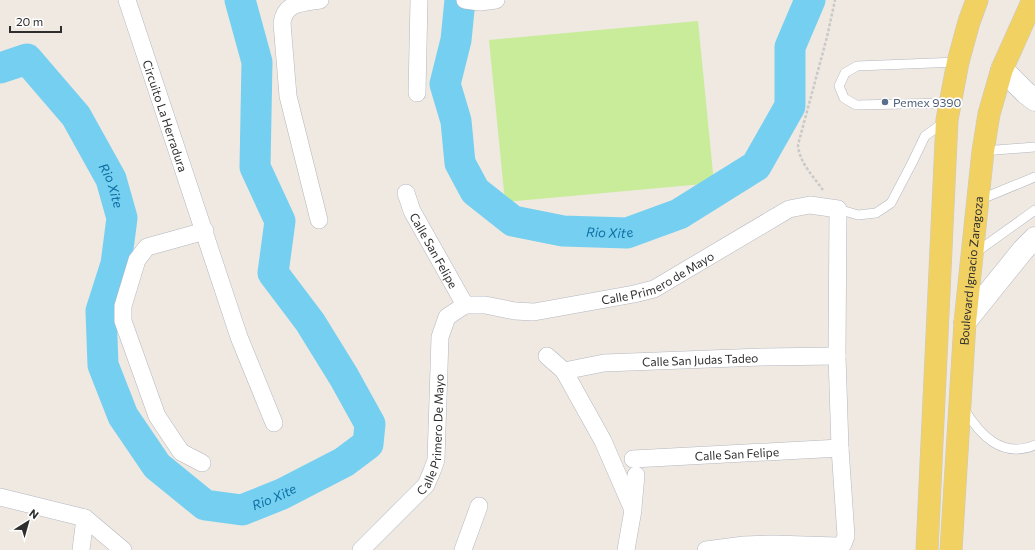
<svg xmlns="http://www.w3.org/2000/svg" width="1035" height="550" font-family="Commissioner,sans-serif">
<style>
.pitch{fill:#c9ec9a}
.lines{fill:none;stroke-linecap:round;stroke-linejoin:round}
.river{stroke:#75cff0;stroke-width:31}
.service-casing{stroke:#b4b7c1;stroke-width:10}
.minor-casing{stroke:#b4b7c1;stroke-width:18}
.tertiary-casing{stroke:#b4b7c1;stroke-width:23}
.primary-casing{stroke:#c9c9c9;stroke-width:23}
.path{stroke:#c9c9c9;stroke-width:2.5;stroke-dasharray:3 2;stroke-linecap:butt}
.service{stroke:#fff;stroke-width:9}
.minor{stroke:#fff;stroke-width:17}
.tertiary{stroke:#fff;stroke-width:22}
.primary{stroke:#f2d163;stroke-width:22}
.service-dot{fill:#5c6f8a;stroke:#fff;stroke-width:1.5}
.labels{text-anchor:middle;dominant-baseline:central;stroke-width:3.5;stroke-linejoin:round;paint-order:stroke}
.service-label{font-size:12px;fill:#4e5e75;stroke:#fff;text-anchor:start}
.street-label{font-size:12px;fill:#2e2e2e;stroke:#fff}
.water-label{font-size:13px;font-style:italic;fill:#0d6fa3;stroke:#fff}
</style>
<rect width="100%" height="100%" fill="#efe9e1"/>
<polygon class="pitch" points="698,21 714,183 505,202 489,40"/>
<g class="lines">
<g class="river">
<path id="s1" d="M460,0L456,40L445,84L456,121L460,163L475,191L513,221L563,231L627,233L679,214L756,166L790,106V47L810,0"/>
<path id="s2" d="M0,68L27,59L76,116L111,179L122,218L116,264L101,311L103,365L123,416L157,466L205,505L242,510L282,494L344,462L368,444L370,424L344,377L310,322L273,273L280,221L255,167L257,62L240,0"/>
</g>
<g class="service-casing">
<g id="service">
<polyline points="950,103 856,105 844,98 839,86 845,73 857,66 958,62"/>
<polyline points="983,151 1035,147"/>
<polyline points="979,200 1035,177"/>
<polyline points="838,209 858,215 876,213 891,203 912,163 925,136 946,121"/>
<polyline points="975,253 1035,210"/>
<path d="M964,409C980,435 1002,459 1035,445"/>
</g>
</g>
<g class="minor-casing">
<g id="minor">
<path id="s3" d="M127,0L239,337L274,423"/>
<polyline points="465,0 480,2 496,0"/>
<polyline points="417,93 419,0"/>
<path id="s4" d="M406,193L412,211L465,305"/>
<path d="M319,220L288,96L282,23C285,2 302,3 320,0"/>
<path id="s5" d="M465,305H485L515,311L534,312L634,294L654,289L789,209L810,205L838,209L837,356L840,448L846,536L843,544L837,546L773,544L744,545L706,550"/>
<polyline points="547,356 564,371 603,441 633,510 626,550"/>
<path id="s6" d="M564,371L604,363L762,357L837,356"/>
<path id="s7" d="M633,459L840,448"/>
<polyline points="202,463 181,452 157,416 123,321 123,306 137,260 147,247 205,231"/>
<polyline points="0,497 85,518 123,550"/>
<polyline points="633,507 636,475"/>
<polyline points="81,550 85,518"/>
<path id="s8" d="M361,550L426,485L432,471L436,460L440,337L447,317L465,305"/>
<polyline points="463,550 479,506"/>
</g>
</g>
<g class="tertiary-casing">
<g id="tertiary">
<polyline points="1002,69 1026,93 1035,100"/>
<polyline points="965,322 1023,250 1035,238"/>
</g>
</g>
<g class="primary-casing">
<g id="primary">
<polyline points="927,550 947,120 958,62 969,22 977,0"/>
<path id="s9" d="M951,550L965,322L983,151L989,114L1002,69L1033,0"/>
</g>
</g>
<path class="path" d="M823,190C813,176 799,162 798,145L827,37L835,0"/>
<use href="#service" class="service"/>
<use href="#minor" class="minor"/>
<use href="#tertiary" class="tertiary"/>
<use href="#primary" class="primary"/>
</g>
<circle class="service-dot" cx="885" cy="102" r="4"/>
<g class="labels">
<g class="service-label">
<text x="893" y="102">Pemex 9390</text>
</g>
<g class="street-label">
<text stroke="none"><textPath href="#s3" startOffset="122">Circuito La Herradura</textPath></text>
<text stroke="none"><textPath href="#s4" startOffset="64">Calle San Felipe</textPath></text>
<text stroke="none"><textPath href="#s9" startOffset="280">Boulevard Ignacio Zaragoza</textPath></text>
<text stroke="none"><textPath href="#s5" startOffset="199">Calle Primero de Mayo</textPath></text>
<text stroke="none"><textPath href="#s6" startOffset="137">Calle San Judas Tadeo</textPath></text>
<text stroke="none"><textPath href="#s8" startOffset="143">Calle Primero De Mayo</textPath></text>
<text stroke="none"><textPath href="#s7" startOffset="104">Calle San Felipe</textPath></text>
</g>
<g class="water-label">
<text stroke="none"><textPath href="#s2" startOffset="182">Rio Xite</textPath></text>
<text stroke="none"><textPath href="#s1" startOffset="344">Rio Xite</textPath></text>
<text stroke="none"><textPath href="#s2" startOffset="615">Rio Xite</textPath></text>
</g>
</g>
<g transform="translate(28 522) rotate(37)" stroke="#ffffff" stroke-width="3" paint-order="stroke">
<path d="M0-3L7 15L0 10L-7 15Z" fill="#2e2e2e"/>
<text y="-6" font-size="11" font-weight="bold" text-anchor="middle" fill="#2e2e2e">N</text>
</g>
<path d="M10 26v6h51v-6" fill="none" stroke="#2e2e2e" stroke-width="2"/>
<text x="16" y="26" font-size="12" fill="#2e2e2e" stroke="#ffffff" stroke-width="3" paint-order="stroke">20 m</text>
</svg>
